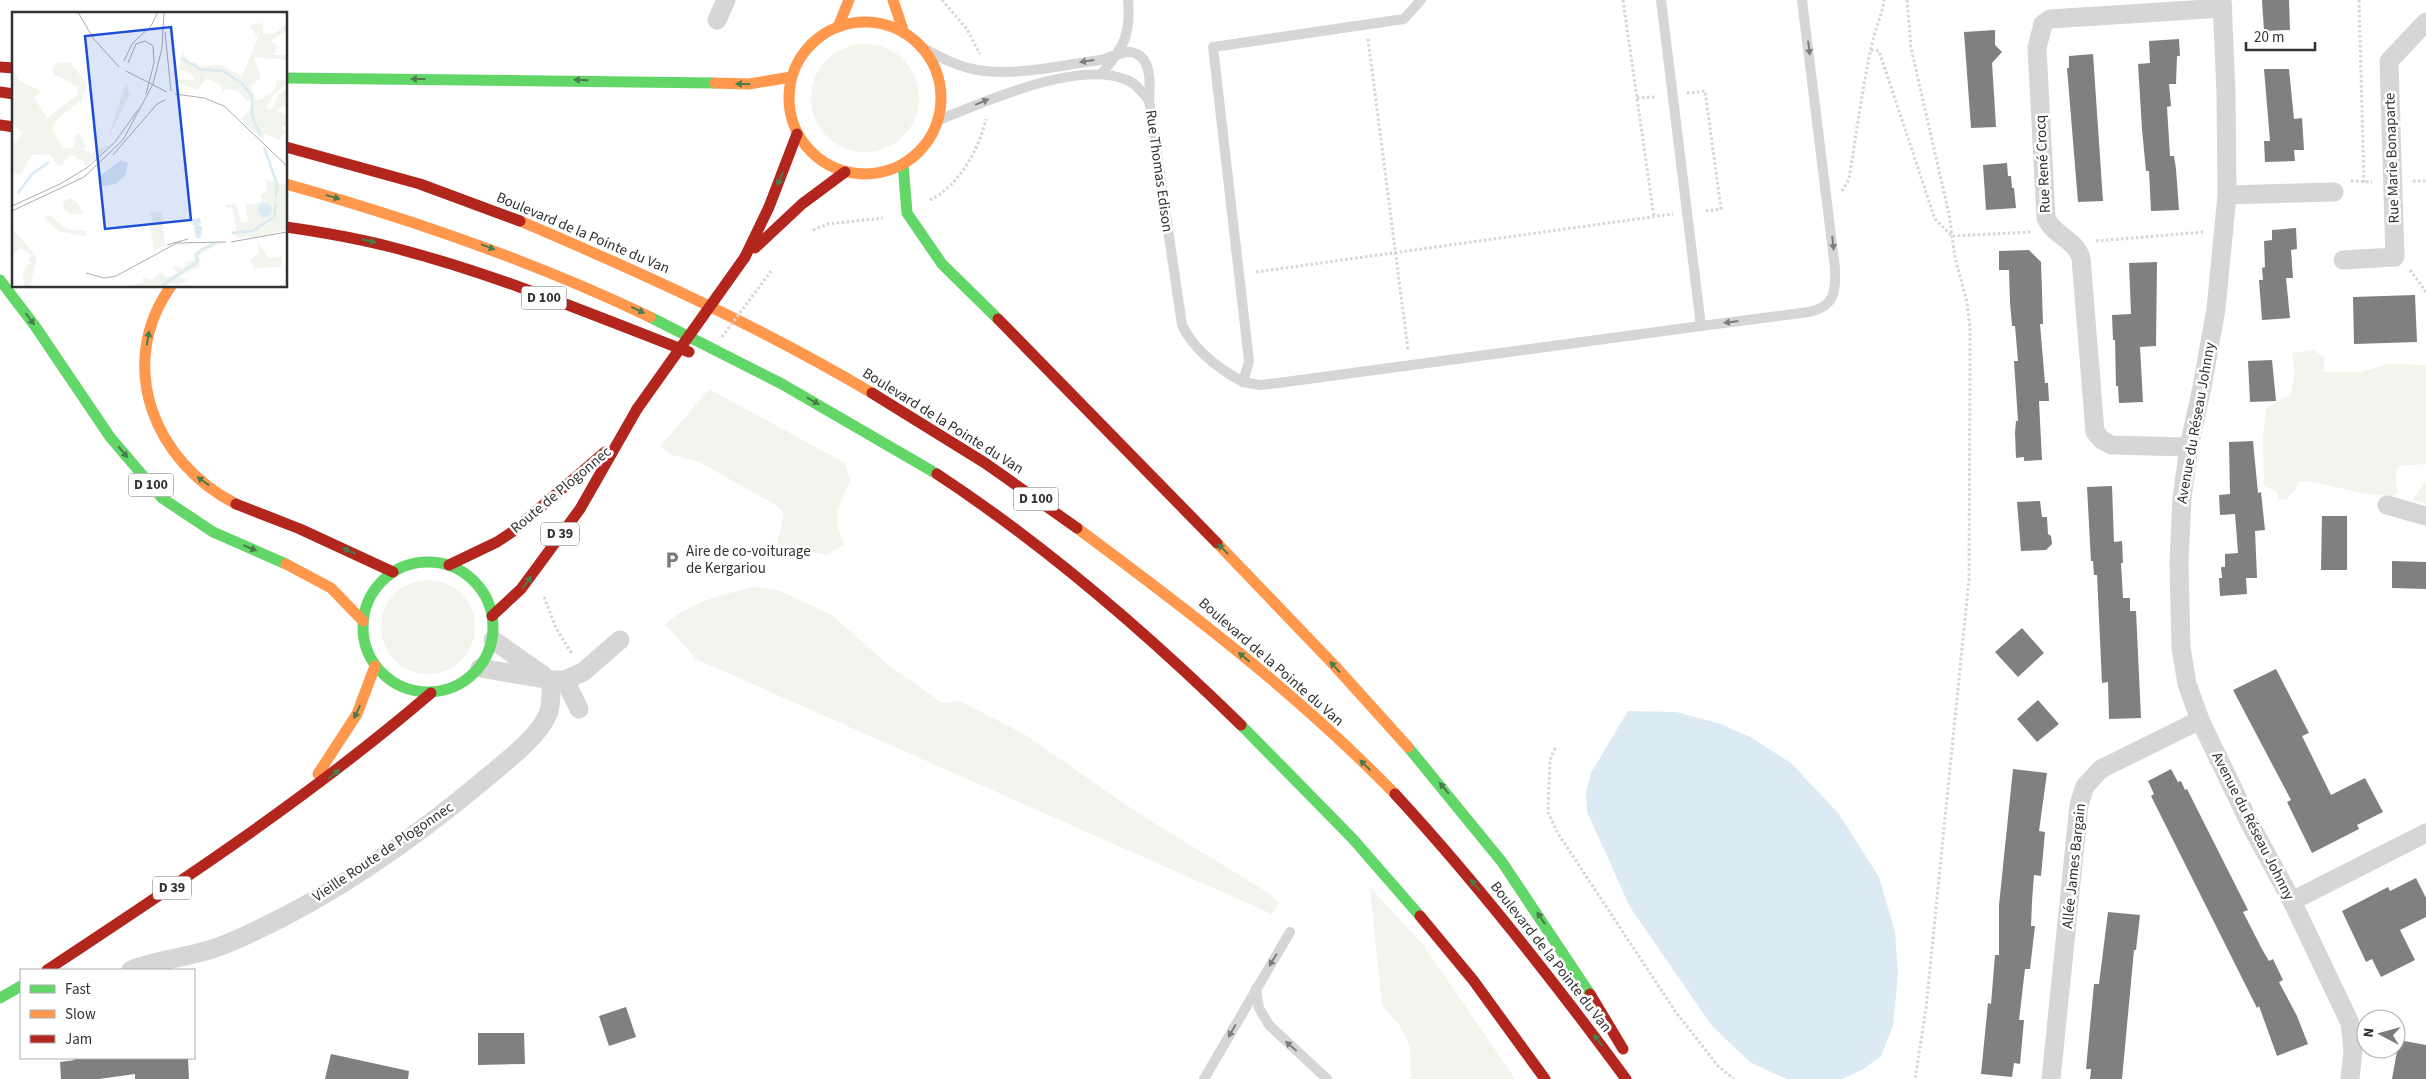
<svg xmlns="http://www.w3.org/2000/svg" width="2426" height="1079" font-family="'Source Sans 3',sans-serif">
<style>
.green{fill:#f1f5ed}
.water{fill:#dceaf4}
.building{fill:#808080}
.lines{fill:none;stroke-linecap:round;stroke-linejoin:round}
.path{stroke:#d6d6d6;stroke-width:3;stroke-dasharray:2.5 2.5;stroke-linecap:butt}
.lane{stroke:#d6d6d6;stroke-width:10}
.street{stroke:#d6d6d6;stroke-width:19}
.fast{stroke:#63d668;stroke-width:11}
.slow{stroke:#ff974d;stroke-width:11}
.jam{stroke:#b3261e;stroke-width:11}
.path-bridge{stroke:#d6d6d6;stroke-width:3;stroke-dasharray:2.5 2.5;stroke-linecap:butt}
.jam-bridge{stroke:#b3261e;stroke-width:11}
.oneway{fill:#7c7c7c}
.oneway2{fill:#487c4a}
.labels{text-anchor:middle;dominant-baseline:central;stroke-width:5;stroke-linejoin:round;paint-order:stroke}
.shield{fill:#fff;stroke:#707070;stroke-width:1}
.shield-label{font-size:14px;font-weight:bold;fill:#323232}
.street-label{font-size:15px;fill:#323232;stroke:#fff}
.poi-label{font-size:15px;fill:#323232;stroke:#fff;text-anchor:start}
.inset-river{fill:none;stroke:#dceaf4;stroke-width:2.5}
.inset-road{fill:none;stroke:#adadad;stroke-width:1}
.view{fill:#1d4ed8;fill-opacity:0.15;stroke:#1d4ed8;stroke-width:2.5}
.inset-edge{fill:none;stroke:#323232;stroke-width:2.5}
</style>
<rect width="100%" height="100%" fill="#fff"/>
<g class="green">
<circle cx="865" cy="98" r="54"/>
<polygon points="2314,350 2324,358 2324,372 2362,372 2387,364 2426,365 2426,464 2399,466 2396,476 2397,493 2390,497 2358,492 2308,481 2299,481 2296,489 2287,499 2279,500 2277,492 2264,486 2263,436 2266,408 2291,394 2295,374 2292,353"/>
<polygon points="709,389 845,463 850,480 837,511 838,528 844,544 827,555 777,544 784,513 776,505 699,462 672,455 660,447"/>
<polygon points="2426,481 2426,504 2412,500"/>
<circle cx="428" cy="627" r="47"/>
<path d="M755,587L778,590L832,615L887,664L942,703L960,701L1024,734L1138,813L1270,894L1279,902L1272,914L696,659L665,624C692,602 722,594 755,587Z"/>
<polygon points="1370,887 1424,946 1515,1079 1411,1079 1410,1046 1400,1026 1382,1005"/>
</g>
<polygon class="water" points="1628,711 1676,712 1721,724 1752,738 1791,763 1839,814 1879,877 1895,932 1898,974 1893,1026 1881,1056 1862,1070 1842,1079 1787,1079 1751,1063 1712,1026 1630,907 1587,812 1586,792 1591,773"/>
<g class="building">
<polygon points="2262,0 2289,0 2290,30 2264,31"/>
<polygon points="1995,30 1995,45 2002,52 1992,63 1996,127 1971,128 1964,32"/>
<polygon points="2179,39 2180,56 2177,56 2176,84 2169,84 2171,106 2167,107 2170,156 2174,156 2176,169 2179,210 2151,211 2149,171 2146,171 2142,129 2138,64 2150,63 2149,41"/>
<polygon points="2093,54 2103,201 2078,202 2067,68 2069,68 2069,56"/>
<polygon points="2264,69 2289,69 2294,119 2302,118 2304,150 2294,150 2295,161 2265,162 2264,141 2270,141"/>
<polygon points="2007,163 2008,176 2011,176 2012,188 2014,188 2016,208 1986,210 1983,165"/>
<polygon points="2296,228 2297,249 2291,250 2293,278 2286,278 2290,318 2262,320 2259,280 2263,280 2262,268 2265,267 2264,241 2272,240 2272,230"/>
<polygon points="2029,250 2041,262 2043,324 2040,324 2045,383 2048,383 2049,401 2039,401 2042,460 2024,461 2024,457 2016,458 2015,433 2016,421 2018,421 2014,361 2018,361 2015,326 2012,326 2010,302 2009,270 1999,270 1999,251"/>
<polygon points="2157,262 2156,346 2140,347 2143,402 2119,403 2118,386 2116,386 2115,340 2113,340 2112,315 2131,314 2129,263"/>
<polygon points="2415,295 2417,342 2354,344 2353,297"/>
<polygon points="2272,360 2276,401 2250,402 2248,361"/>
<polygon points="2253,441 2258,493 2261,492 2265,530 2255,531 2257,578 2246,578 2247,594 2220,596 2219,578 2222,578 2221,567 2225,567 2225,554 2238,553 2235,514 2220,515 2219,495 2230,494 2229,442"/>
<polygon points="2112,486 2114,542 2122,541 2123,563 2121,563 2123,598 2130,598 2130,611 2136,611 2141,718 2109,719 2108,682 2102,683 2097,575 2094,575 2093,561 2091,561 2087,487"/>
<polygon points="2040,501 2042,517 2047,517 2048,534 2051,536 2052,544 2046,550 2021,551 2017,502"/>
<polygon points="2322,516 2347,516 2347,570 2321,570"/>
<polygon points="2392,561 2426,562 2426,589 2392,588"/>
<polygon points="2022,628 2044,653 2018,677 1995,652"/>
<polygon points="2276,669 2309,733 2302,736 2331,795 2365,778 2383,812 2357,825 2359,829 2312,853 2287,802 2291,800 2233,690"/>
<polygon points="2038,700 2059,724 2037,742 2017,719"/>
<polygon points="2013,769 2047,773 2039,831 2045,832 2041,876 2034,875 2032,901 2031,926 2035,926 2030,969 2025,969 2019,1020 2024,1020 2020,1064 2014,1063 2012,1077 1981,1074 1988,1003 1991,1004 1995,955 1999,955 1999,905"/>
<polygon points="2171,769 2178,782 2181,781 2185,790 2187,789 2248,910 2243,912 2262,949 2269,961 2273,959 2283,980 2279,982 2297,1016 2308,1044 2277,1056 2259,1006 2257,1008 2151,796 2154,794 2148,781"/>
<polygon points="2416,878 2426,898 2426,917 2400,930 2415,960 2381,977 2372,959 2366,962 2342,911 2388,887 2390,891"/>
<polygon points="2108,912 2140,915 2136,950 2134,950 2122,1079 2090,1079 2091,1069 2086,1069 2094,984 2099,984"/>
<polygon points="626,1007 636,1037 609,1046 599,1016"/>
<polygon points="478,1033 524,1033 525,1064 478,1065"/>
<polygon points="2399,1040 2426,1045 2426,1079 2392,1079"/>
<polygon points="331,1054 409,1071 408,1079 325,1079"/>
<polygon points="74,1058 188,1058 189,1079 135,1079 135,1074 99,1079 61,1079 60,1062 75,1060"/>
</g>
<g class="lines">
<g class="path">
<polyline points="942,0 967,29 980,54"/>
<polyline points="1623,0 1654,217"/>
<polyline points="1907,0 1911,48 1949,214 1955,258 1967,302 1970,327 1970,371 1969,579 1926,1008 1915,1079"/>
<polyline points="2359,0 2364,182"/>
<polyline points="1368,39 1408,350"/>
<polyline points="1871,50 1879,51 1935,219 1952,236 2030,232"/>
<polyline points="1687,93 1705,91 1721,209 1704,211"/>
<polyline points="1637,98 1656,97"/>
<polyline points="2351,181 2372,182"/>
<polyline points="2413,181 2426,181"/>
<path d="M1842,191L1849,179C1856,135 1862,91 1871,48C1874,32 1882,16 1884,0"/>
<path d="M930,200C959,186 979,149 986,119"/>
<polyline points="813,230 828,224 883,218"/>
<polyline points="2096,241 2204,232"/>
<polyline points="2410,270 2426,292"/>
<polyline points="1256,272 1673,214"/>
<polyline points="544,597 556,628 572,654"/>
<polyline points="1555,748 1550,760 1548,812 1557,832 1675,1011 1718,1066 1734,1079"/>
</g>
<g class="lane">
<polyline points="1421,0 1404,19 1213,47 1249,361 1243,382 1260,385 1278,383 1701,326 1661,0"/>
<path d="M921,47C941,58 962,69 985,71C1022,75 1063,65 1100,60C1112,58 1124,48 1137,54C1152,62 1150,86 1149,100L1182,325C1194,350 1219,369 1243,382"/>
<path d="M1102,73C1124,47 1131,34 1128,0"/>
<path d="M937,121C984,102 1078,59 1127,80C1136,83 1142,93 1149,100"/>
<path d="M1701,326L1809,312C1835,306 1836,292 1835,268L1802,0"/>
<polyline points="1256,988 1259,1008 1269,1025 1327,1079"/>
<polyline points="1204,1079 1290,932"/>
</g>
<g class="street">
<polyline points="2222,0 2226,93 2227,195 2216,309 2202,387 2189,447 2182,498 2179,563 2181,648 2187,684 2200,720 2250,824 2292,901 2350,1023 2353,1051 2350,1079"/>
<polyline points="717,20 726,0"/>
<polyline points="2227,195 2334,192"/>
<polyline points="2343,260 2395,257 2389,61 2426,22"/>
<path d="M2189,447L2111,445L2102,440L2095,432L2081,258C2076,240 2053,235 2046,218L2037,48L2043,24L2050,19L2223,8"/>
<polyline points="2387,505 2426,516"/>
<polyline points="493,640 543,675"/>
<polyline points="480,668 551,680 565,680 583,672 620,640"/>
<polyline points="565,680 579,709"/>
<polyline points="2292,901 2426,833"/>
<path d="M131,970C162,958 196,957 226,944C322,904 412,841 491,774C509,759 539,736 548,714C552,704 551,690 551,680"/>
<polyline points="2051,1079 2079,805 2085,786 2101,769 2200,720"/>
</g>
<g class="fast">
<polyline points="286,78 715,83"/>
<polyline points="903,164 907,213 942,264 998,319"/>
<polyline points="0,280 35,326 110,437 162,498 213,532 286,564"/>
<polyline points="650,317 782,384 937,474"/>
<circle cx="428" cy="627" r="65"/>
<polyline points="1241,725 1353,839 1420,916"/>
<polyline points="1408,747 1502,862 1590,994"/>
<polyline points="0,998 21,986"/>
</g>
<g class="slow">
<polyline points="893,0 904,33"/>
<circle cx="865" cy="98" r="76"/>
<polyline points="838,27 849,0"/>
<polyline points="715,83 749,84 791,77"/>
<path d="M286,184C411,219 533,261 650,317"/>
<path d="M520,221C640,272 759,326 872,393"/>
<path d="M171,286C115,365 154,462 236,504"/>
<path d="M1077,528C1189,611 1298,694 1395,794"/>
<polyline points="1217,543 1334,665 1408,747"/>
<polyline points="286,564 331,588 363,621"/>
<polyline points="318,774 357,714 375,666"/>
</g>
<g class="jam">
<polyline points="0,67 14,68"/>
<polyline points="0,92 14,94"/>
<polyline points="0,125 14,127"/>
<polyline points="286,147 420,184 520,221"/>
<path d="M286,227C321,232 356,238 391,247C493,273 591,314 689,352"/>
<polyline points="755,248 802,204 845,172"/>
<polyline points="745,257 769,207 797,134"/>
<polyline points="998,319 1217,543"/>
<polyline points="872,393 985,463 1077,528"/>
<path d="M937,474C1045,545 1149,635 1241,725"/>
<polyline points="236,504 300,529 393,572"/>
<polyline points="449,565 497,542 512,532 605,452"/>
<polyline points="492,616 521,589 580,509 637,409"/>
<path d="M1395,794C1478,884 1553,980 1626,1079"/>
<polyline points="1420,916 1473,980 1545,1079"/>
<path d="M47,970C179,883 311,796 431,693"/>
<polyline points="1590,994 1623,1049"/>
</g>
<polyline class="path-bridge" points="722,337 771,271"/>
<polyline class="jam-bridge" points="637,409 745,257"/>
</g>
<defs><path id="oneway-solid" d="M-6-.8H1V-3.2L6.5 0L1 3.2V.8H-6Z" transform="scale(1.25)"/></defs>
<g class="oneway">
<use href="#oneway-solid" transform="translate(1809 48) rotate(83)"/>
<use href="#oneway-solid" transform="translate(1087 61) rotate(172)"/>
<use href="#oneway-solid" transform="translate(982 102) rotate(-23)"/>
<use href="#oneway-solid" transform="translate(1833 243) rotate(84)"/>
<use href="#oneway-solid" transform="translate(1731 322) rotate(173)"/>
<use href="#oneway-solid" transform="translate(1273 960) rotate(121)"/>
<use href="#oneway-solid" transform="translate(1232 1031) rotate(120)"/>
<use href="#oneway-solid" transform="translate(1291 1046) rotate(-139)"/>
</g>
<g class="oneway2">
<use href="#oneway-solid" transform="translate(418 79) rotate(180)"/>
<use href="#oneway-solid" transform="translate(581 80) rotate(-179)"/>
<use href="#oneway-solid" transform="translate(743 84) rotate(-179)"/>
<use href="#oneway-solid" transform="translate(780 179) rotate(114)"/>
<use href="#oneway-solid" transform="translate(333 197) rotate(16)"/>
<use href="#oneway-solid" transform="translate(369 241) rotate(13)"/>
<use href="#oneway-solid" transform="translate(488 247) rotate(20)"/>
<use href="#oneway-solid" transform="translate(638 310) rotate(25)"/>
<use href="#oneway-solid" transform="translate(30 319) rotate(53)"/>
<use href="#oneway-solid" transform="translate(148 338) rotate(-80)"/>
<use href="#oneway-solid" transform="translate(813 401) rotate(30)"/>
<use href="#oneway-solid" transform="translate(123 452) rotate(50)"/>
<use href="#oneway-solid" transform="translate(203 481) rotate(-144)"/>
<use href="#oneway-solid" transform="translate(250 548) rotate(23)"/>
<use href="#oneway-solid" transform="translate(1223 549) rotate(-134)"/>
<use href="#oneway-solid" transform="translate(349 551) rotate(-155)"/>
<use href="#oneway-solid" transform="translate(527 582) rotate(-54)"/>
<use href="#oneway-solid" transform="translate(1244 657) rotate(-141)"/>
<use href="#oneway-solid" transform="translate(1335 667) rotate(-133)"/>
<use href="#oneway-solid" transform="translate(357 712) rotate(115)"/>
<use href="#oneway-solid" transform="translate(1365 765) rotate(-136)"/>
<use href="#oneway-solid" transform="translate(334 774) rotate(-41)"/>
<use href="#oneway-solid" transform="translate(1444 788) rotate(-130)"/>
<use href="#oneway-solid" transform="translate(1475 885) rotate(-131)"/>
<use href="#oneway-solid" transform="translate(1541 918) rotate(-124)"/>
<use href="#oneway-solid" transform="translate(1598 1040) rotate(-126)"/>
</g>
<defs>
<g id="parking-bare" transform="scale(1.35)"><path d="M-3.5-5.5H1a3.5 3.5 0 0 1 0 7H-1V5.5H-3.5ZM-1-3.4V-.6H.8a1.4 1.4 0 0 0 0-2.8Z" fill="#7a7a7a" stroke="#fff" stroke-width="2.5" paint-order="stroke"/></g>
</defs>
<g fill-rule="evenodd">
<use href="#parking-bare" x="672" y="560"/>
</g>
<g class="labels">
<g class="shield">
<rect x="521.5" y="286.5" width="45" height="23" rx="4"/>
<rect x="128.5" y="473.5" width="45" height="23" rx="4"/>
<rect x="1013.5" y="487.5" width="45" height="23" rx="4"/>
<rect x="541" y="522.5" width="38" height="23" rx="4"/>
<rect x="153" y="876.5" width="38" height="23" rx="4"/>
</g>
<g class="shield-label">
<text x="544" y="298">D 100</text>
<text x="151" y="485">D 100</text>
<text x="1036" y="499">D 100</text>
<text x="560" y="534">D 39</text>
<text x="172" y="888">D 39</text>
</g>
<g class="street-label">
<text transform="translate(2392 158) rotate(-92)">Rue Marie Bonaparte</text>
<text transform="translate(2043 164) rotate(-93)">Rue René Crocq</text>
<text transform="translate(1159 171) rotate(82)">Rue Thomas Edison</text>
<text transform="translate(583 233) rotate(23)">Boulevard de la Pointe du Van</text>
<text transform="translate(943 421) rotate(32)">Boulevard de la Pointe du Van</text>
<text transform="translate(2196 423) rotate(-80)">Avenue du Réseau Johnny</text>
<text transform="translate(561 490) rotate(-40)">Route de Plogonnec</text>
<text transform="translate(1271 662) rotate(41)">Boulevard de la Pointe du Van</text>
<text transform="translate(2253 826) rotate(63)">Avenue du Réseau Johnny</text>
<text transform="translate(383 852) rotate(-34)">Vieille Route de Plogonnec</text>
<text transform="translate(2074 866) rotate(-84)">Allée James Bargain</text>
<text transform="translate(1551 957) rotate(52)">Boulevard de la Pointe du Van</text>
</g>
<g class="poi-label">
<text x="686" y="551">Aire de co-voiturage<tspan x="686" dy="17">de Kergariou</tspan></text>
</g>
</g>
<g transform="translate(12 12)">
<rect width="275" height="275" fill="#fff"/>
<path d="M251,11V22L263,21L275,11V18L259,29L265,33L262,43H275V48L242,45L249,66L239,74L244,88H248L263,78L264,69L275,68V72L263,81L254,96L259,98L266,83L275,77V95L270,94L265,99L275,103V113L270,115L273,120L267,128L253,122L250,127L229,107L239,96L241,86L235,89L226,79L214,77L210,80L209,74L195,66L186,78L166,71L169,67L182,68L180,63L167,57L170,40L178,50H186L187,54L208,53L230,64L246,26L237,13ZM58,50L75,72L69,92L67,90L48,105L40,116L45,126L50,135L61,137L64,122H67L74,134L71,137L78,141L99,132L74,154L70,147L66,148L63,144H57L50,153H45L38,142L20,143L8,163L0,159V130L7,128L9,120L0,110V54L7,69L30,79L22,86L35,106L65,83V75L45,63L43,65L40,58L43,52ZM114,73L118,82L97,124L112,76ZM254,168L275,173V218L240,226L232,224L228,227L218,221L225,218L224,215L220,195L215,197L213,193L224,192L229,210H236L234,193L250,190L248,182L255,180ZM57,186L65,190L71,202H59L52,197L51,191ZM145,199L150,201L153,233L142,239L138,215L139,211L142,212L138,201ZM37,203L55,217L74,219V224L46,219L32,206ZM0,216L25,245L18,275H12L11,261L14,254L20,251L16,248L19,243L9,236L0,242ZM244,229L257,246L270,244L269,255L242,256L238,248L248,240ZM202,230L208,231L187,243L189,251L186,256L167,264L174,268L173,270L162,273L159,271L152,275H117L131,270V265L139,268L148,260L154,265L166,262L160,254L172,256L174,250L183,247L182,241Z" fill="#f1f5ed"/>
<path d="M109,148L116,151L113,164L104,172L90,174L89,163ZM246 198a7 7 0 1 1 14 0a7 7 0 1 1-14 0ZM188,206L189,211L186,213L190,214V221L188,226H184L182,215L185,213H181L180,207Z" fill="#dceaf4"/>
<path class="inset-river" d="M169,46L188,57L211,59L231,72L240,85V103L248,123M252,135L265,172L264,186M6,181L20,162L37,150M220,221L240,219L262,205L264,190M148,275L185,250L184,243L190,237L203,231"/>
<path class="inset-road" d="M66,0L81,26L107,55M153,20L159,79M112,49L120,32L139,14L146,0M116,51L124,32L133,29L141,34L142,51L134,82M114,59L155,80M163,82L192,86L212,94L275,154M101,143L145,92L153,88M0,194L48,172L76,155L103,130L126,98M0,199L72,165L111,128L141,72L150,36L152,0M219,230L275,220M155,233L176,227M74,261L92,266L104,264L165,231L214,230"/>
<path class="view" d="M159,15L179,208L93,217L73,24Z"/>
<rect width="275" height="275" class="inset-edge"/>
</g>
<rect x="20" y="969" width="175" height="90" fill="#ffffff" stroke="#adadad"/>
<rect x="30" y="985" width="25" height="8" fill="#63d668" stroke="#adadad"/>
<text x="65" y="994" font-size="15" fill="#323232">Fast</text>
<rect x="30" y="1010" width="25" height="8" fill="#ff974d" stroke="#adadad"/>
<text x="65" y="1019" font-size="15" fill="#323232">Slow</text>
<rect x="30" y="1035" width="25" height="8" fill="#b3261e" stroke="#adadad"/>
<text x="65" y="1044" font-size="15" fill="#323232">Jam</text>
<g transform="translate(2381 1034) rotate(276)"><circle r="24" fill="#ffffff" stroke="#adadad"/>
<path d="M0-4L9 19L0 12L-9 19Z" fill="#7a7a7a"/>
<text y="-8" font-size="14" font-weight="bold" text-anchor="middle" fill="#323232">N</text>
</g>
<path d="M2246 42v8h69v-8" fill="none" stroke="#323232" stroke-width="2.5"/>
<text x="2254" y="42" font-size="15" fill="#323232" stroke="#ffffff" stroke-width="4" paint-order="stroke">20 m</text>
</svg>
